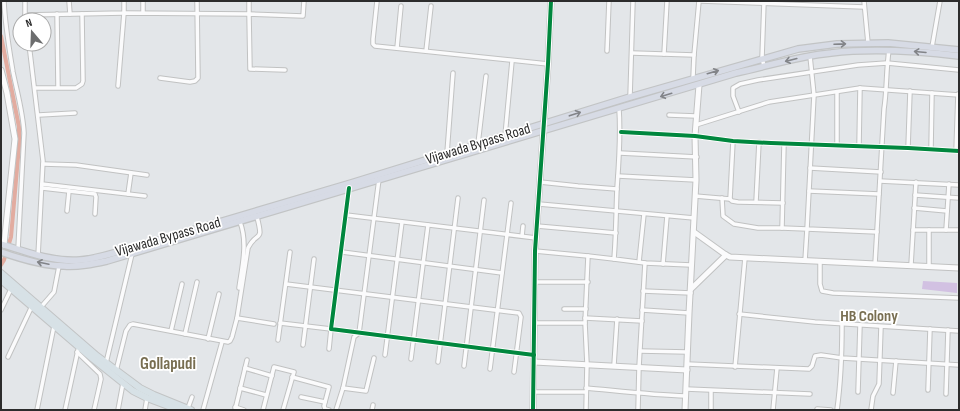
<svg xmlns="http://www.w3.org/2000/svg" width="960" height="411" font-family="'Sofia Sans Condensed',sans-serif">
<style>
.green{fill:#d2c1e2}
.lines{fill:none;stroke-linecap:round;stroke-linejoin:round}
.canal{stroke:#e2aca0;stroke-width:4}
.street-casing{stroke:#c1c2c2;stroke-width:5.5}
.secondary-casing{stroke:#c1c2c2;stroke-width:7}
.primary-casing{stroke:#c2c4c5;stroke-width:8}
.highway-casing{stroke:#c2c4c5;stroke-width:8}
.street{stroke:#fbfbfc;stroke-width:3.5}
.secondary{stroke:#fbfbfc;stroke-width:5}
.primary{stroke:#d7dbe5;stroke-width:5.5}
.highway{stroke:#d7e1e6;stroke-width:6}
.cycleway-casing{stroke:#fff;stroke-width:6}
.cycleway{stroke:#00873e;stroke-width:4}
.oneway{stroke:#828488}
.labels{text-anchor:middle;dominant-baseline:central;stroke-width:3.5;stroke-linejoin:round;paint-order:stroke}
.street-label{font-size:15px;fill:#2c2c2c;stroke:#fff}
.neighbourhood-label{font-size:16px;font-weight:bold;fill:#786e51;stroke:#fff}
.quarter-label{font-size:17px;font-weight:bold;fill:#786e51;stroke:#fff}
</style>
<rect width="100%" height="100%" fill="#e3e6e9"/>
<polygon class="green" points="923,281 957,283 957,293 922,289"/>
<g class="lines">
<polyline class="canal" points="1,36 19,127 19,146 11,237 4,260 1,265"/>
<g class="street-casing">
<g id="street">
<path d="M4,1C5,25 9,48 13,72C17,92 23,112 24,133L18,249"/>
<polyline points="25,1 25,15"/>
<polyline points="69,1 70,14"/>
<polyline points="377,1 373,39 373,44 375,46 548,64"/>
<polyline points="701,1 864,7"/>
<polyline points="864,1 868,43"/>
<polyline points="764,2 762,58 764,66"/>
<polyline points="143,13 143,1"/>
<polyline points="57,14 58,87"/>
<polyline points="26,20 25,15 124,13 124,1"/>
<polyline points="29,44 43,161 38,256"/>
<polyline points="932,47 940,1"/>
<polyline points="397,48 401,6"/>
<polyline points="426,51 431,6"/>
<polyline points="607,51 609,1"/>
<polyline points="632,53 694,55 693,78"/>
<polyline points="664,54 667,1"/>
<polyline points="694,55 699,1"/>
<polyline points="810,56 814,95 807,229 877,232"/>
<polyline points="285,70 250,69 249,14 303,16 304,1"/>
<polyline points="160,78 190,82 195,81 198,78 197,1"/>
<polyline points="118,86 124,13 249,14 249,1"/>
<polyline points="35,88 76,88 82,84 83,81 82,14"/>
<polyline points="630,97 633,1"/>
<path d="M619,109C621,136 619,161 617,188C616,212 616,235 614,259L645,263L691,265"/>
<polyline points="739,112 733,96 733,88 740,84 758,80 858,65 887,63 959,70"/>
<polyline points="39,115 75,113"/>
<polyline points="669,115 696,116"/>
<polyline points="696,125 769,102 860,88 959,95"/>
<polyline points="621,132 695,136 733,141 771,143 908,148 959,151"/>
<polyline points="505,136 512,61"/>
<polyline points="478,144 486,76"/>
<polyline points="837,145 837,92"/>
<polyline points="859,146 860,88"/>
<polyline points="908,148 910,91"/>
<polyline points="931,149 932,93"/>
<polyline points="956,151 958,94"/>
<polyline points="447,153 453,73"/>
<polyline points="620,153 697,157"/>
<polyline points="43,164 76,165 147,175"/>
<polyline points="810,168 881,172"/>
<polyline points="618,176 696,180"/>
<polyline points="880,181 959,185"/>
<polyline points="540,182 578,186 617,189"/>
<polyline points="42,184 145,196"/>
<polyline points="42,188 95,194 96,197 95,214"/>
<polyline points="349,188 331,329 534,355"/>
<polyline points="809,191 879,194"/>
<polyline points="128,194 131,173"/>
<polyline points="915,195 959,198"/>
<polyline points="695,196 730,199 733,141"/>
<polyline points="722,198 723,216 734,224 758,228 782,228 807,229 805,261"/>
<polyline points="730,199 732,201 738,202 783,203"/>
<polyline points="756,202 759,142"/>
<polyline points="539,204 694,218"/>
<polyline points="914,208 947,211"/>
<polyline points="67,211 69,191"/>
<polyline points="346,215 536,238"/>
<polyline points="537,226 616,233"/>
<polyline points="782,228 784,144"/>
<polyline points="913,230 959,230"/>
<polyline points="946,230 949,184"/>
<polyline points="522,236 523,226"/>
<polyline points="535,251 588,256"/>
<polyline points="342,252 502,273"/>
<polyline points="820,261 820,284 822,291 833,293 959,298"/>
<polyline points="639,262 644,214"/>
<polyline points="663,264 667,216"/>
<path d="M875,264L884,109C887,90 886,70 889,50"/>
<polyline points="911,265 916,182"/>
<polyline points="929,266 929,230"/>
<polyline points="535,282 588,282"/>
<polyline points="286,284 519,313 521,317 514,372"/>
<path d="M239,288C242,266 248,243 240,222"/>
<polyline points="643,291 691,293"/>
<polyline points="41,307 54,292 59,266"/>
<polyline points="564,309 586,309"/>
<polyline points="1,310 11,289"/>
<polyline points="642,310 689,313"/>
<polyline points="739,314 815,322 959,331"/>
<path d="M237,318L248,248C257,230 264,244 257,217"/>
<polyline points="585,318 642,321"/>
<polyline points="280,323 331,329 329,349"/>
<polyline points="534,323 585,323"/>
<polyline points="171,331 182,284"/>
<polyline points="185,334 197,282"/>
<polyline points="208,339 219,294"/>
<polyline points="278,340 290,252"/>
<polyline points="303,345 314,259"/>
<polyline points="640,351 687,352"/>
<polyline points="77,352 100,374 101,379 94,410"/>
<polyline points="385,355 402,222"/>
<polyline points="8,357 32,306"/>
<polyline points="411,359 428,225"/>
<polyline points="438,362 458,198"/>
<polyline points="106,363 132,254"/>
<polyline points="687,364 809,369 812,366 815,356 821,355 842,358 959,365"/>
<polyline points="614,365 617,319"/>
<polyline points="464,366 484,200"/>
<polyline points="735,367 745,258"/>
<polyline points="245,368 272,376"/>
<polyline points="490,369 511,203"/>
<polyline points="116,371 126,331 130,325 133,324 228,342 230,341 232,337 237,318 274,324"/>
<polyline points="292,377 329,387 324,406 325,409 329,410"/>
<polyline points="240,388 266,395"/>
<polyline points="343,388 366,391 374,358"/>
<path d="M586,388C619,391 652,395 686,396"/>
<polyline points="686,389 810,394"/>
<polyline points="928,390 930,329"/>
<polyline points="534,392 586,392"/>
<polyline points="858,392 860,325"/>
<polyline points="893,393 896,361"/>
<polyline points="946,394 948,330"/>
<polyline points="301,397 325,402"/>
<polyline points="235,407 244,410"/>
<polyline points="188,408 192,397"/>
<polyline points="817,409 831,410"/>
<polyline points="37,410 54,326"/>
<polyline points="65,410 78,350"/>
<polyline points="118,410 123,383"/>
<polyline points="145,410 147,398"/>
<polyline points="203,410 222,342"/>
<polyline points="235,410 247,360"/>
<polyline points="263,410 274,367 294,372 283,410"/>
<polyline points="336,410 343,388 354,337 359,333 379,179"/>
<polyline points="372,410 373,405"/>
<polyline points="586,410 587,364 585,323 588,256 614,259"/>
<polyline points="638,410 639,367 645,263"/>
<polyline points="711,410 711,391"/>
<polyline points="773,410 777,368"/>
<path d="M837,410C841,381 842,353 842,324"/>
<polyline points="871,410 873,396 879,384 881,327"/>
</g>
</g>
<g class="secondary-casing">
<g id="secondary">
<polyline points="1,70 7,93 15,139 4,245"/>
<polyline points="694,232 726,255 730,257 959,268"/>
<polyline points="691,289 726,255"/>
<polyline points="534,362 687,370"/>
<polyline points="533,410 535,251 548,64 551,1"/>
<polyline points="685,410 689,313 696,180 695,136 699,85"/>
</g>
</g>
<g class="primary-casing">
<g id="primary">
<path d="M1,244C26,252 53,262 80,260C96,259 112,253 128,249L351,183L630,97L798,49L837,44L888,43L959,50"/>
<path d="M1,252C21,259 43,266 64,266C79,267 93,264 107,261L736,73C768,66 799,56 831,53C874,48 917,51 959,56"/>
</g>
</g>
<g class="highway-casing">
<g id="highway">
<polyline points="1,273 97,356 140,388 154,395 191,410"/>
<polyline points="1,280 93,359 133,391 147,398 179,410"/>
</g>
</g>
<use href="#street" class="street"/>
<use href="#secondary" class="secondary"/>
<use href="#primary" class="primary"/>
<use href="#highway" class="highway"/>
<g class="cycleway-casing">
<g id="cycleway">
<polyline points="621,132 695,136 733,141 771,143 908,148 959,151"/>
<polyline points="349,188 331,329 534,355"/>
<polyline points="533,410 535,251 548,64 551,1"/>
</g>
</g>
<use href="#cycleway" class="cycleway"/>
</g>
<defs><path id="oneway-shaft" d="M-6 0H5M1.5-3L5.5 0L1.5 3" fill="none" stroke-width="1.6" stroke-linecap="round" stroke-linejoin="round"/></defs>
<g class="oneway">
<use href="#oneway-shaft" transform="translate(840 44) rotate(-2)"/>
<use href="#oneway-shaft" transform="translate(920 52) rotate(-175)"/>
<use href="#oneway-shaft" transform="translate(791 60) rotate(166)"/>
<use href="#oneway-shaft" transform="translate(713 72) rotate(-16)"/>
<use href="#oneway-shaft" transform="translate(666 95) rotate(163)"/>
<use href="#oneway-shaft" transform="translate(575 114) rotate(-18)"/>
<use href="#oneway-shaft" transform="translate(43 263) rotate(-168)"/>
</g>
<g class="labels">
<g class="street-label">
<text transform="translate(478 144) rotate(-17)">Vijawada Bypass Road</text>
<text transform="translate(168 237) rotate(-16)">Vijawada Bypass Road</text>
</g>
<g class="neighbourhood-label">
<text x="869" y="316">HB Colony</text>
</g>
<g class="quarter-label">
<text x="168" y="364">Gollapudi</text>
</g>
</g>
<rect width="960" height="411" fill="none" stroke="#2c2c2c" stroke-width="4"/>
<g transform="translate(32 32) rotate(341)"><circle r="19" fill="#ffffff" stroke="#ababab"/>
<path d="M0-3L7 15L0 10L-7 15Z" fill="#6c6d6e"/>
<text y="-6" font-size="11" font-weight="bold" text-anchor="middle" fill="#2c2c2c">N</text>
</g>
</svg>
